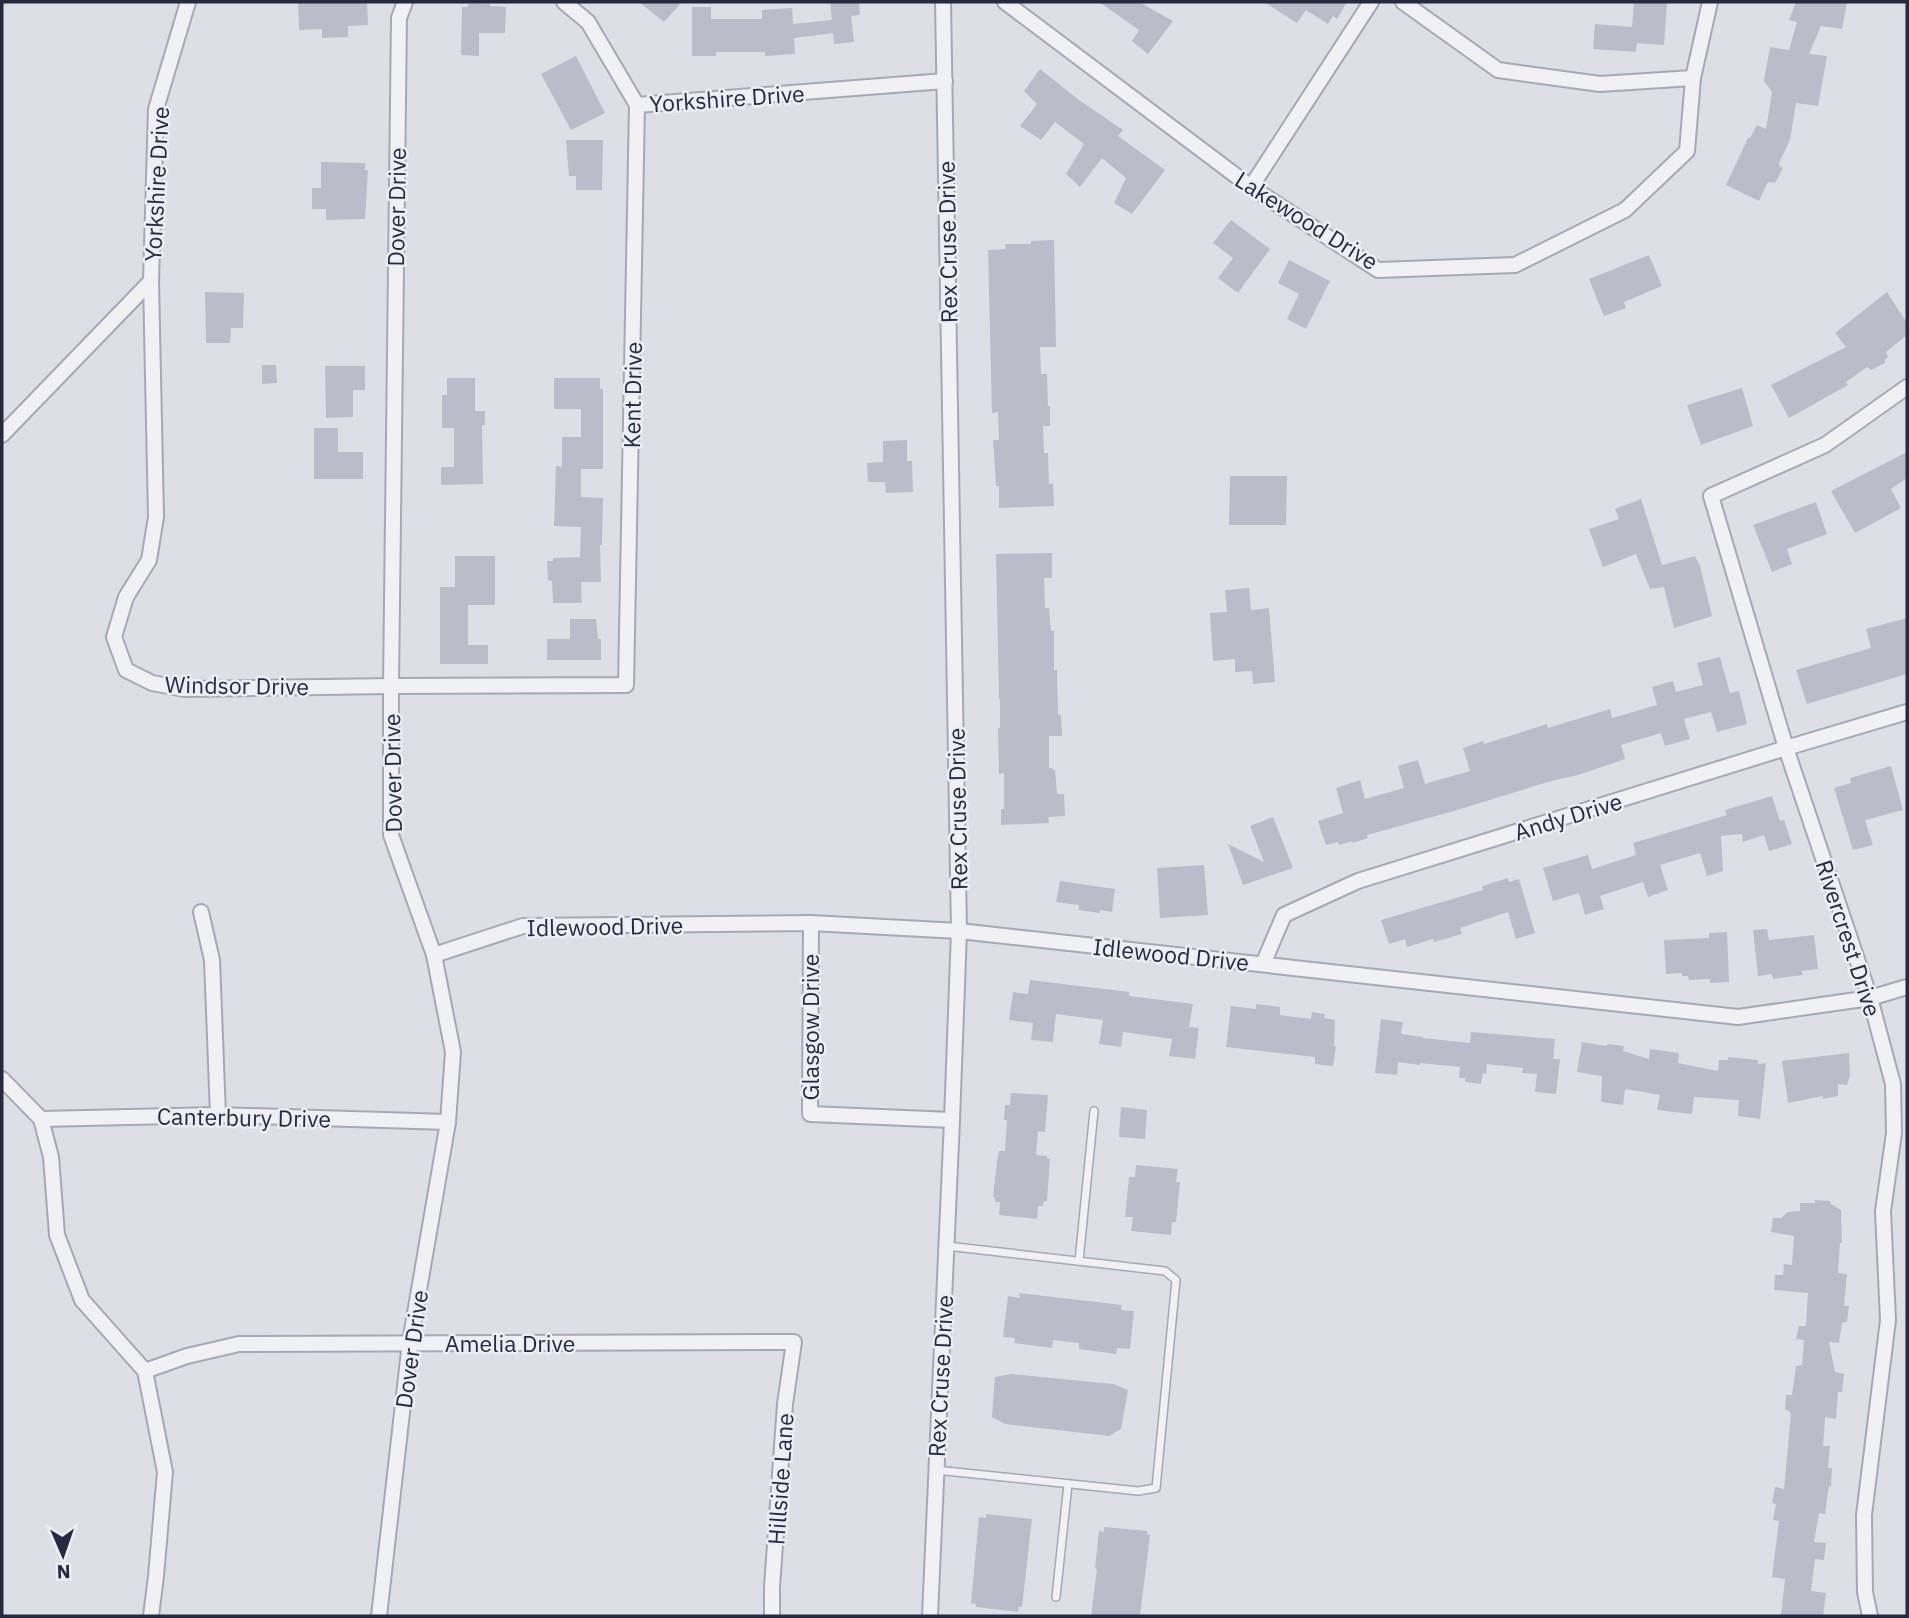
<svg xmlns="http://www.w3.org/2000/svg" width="1909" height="1618" font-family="'IBM Plex Sans',sans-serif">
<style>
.building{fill:#babcca}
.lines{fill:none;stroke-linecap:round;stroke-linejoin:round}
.service-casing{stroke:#a6a8b4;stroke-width:10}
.minor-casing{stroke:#a6a8b4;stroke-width:18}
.service{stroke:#f0f0f5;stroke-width:7}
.minor{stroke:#f0f0f5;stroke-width:14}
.labels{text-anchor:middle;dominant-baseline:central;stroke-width:5;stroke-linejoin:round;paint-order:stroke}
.street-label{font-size:23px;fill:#27293e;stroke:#eceef5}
</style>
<rect width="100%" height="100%" fill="#dddfe7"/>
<g class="building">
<polygon points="298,2 367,2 368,25 348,26 348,37 322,38 322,29 299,30"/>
<polygon points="639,2 682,2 664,22"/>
<polygon points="830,2 859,2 860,15 851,16 854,42 834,44 833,33 794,38 795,54 765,56 765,52 716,52 716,56 692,56 692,7 711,7 711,19 762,19 762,10 792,8 793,24 832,20"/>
<polygon points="1099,2 1139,2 1173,21 1148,54 1132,41 1139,30"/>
<polygon points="1264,2 1347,2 1337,19 1333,16 1328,24 1306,10 1297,23"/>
<polygon points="1634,2 1667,2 1664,45 1637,43 1636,52 1593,49 1595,24 1632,27"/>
<polygon points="1796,2 1847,2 1842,29 1821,26 1809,54 1827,56 1818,106 1796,103 1790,140 1779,163 1780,164 1779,166 1783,168 1775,183 1768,182 1759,201 1726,185 1748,138 1750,138 1757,125 1766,129 1772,92 1764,81 1770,47 1789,50 1797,22 1789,20"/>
<polygon points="469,3 490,4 490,6 506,7 505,33 479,33 479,56 461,55 462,7 468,7"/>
<polygon points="576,56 605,113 571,130 541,74"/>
<polygon points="1040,69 1079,100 1123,130 1118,136 1165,170 1132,214 1114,203 1126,178 1102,158 1080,187 1066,174 1084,144 1055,122 1041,140 1020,126 1037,104 1024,91"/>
<polygon points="566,140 603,140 602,190 576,190 576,176 569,176"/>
<polygon points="321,162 365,163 365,170 368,170 365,219 326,220 326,209 312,209 312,188 321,188"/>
<polygon points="1231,220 1270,249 1238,293 1218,278 1233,258 1213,243"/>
<polygon points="1054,240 1056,347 1040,347 1041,374 1047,374 1048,406 1050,406 1050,426 1043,426 1044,453 1048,453 1049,484 1053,483 1054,506 999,508 999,486 996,486 994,454 993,440 999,440 998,412 992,413 988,250 1006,249 1005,244 1031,244 1031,241"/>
<polygon points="1649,255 1662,286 1624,302 1626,308 1604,316 1589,279"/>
<polygon points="1289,260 1330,281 1306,329 1287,319 1299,294 1278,283"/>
<polygon points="205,292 244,293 243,328 231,328 230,343 206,343"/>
<polygon points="1887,292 1907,323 1907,335 1886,352 1888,357 1885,359 1885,363 1871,370 1867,367 1846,382 1848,385 1789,418 1771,385 1846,347 1835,333"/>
<polygon points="262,365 276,365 277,383 262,384"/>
<polygon points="325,366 365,366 365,390 353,390 353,417 326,418"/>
<polygon points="447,378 475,378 475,411 485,411 485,425 482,425 483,484 441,485 441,467 454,467 454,428 442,428 442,395 447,395"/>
<polygon points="554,378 600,378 600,389 603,389 603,469 581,469 581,497 603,498 602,545 600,545 601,582 581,582 582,603 553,603 552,581 548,580 547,561 553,561 553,558 580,557 581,527 554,526 556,466 562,467 562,437 581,437 581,409 554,409"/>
<polygon points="1742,388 1753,426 1701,445 1687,405"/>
<polygon points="314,428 338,428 338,452 363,452 363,479 314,479"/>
<polygon points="907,440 907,461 912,461 913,492 886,493 885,482 868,482 867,463 883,462 883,441"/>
<polygon points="1907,452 1907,478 1891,489 1901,508 1855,533 1831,491"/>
<polygon points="1230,476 1287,476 1286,525 1229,525"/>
<polygon points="1641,499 1662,565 1695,556 1700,566 1712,616 1674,628 1664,587 1650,589 1636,554 1603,567 1589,529 1619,519 1615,509"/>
<polygon points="1816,502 1827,534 1787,549 1792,564 1772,572 1753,525"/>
<polygon points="1052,553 1052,578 1044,578 1045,608 1049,608 1051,631 1054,631 1054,670 1057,670 1058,715 1061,715 1062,736 1049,736 1049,768 1053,768 1053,770 1055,770 1057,794 1064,794 1065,816 1048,817 1049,823 1001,825 1001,809 1004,809 1004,773 999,774 998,728 1000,728 1000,699 999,699 996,554"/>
<polygon points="455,556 495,556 495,605 468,605 468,645 488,645 488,664 440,664 440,587 455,587"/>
<polygon points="1249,588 1251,610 1269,608 1275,682 1253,684 1252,671 1235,672 1235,659 1213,661 1210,613 1227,612 1225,590"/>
<polygon points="1907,618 1907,674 1807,704 1796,670 1871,648 1866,629"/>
<polygon points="570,619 596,619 598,639 601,639 601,660 547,660 547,639 570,639"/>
<polygon points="1720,657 1730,693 1739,691 1747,724 1717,732 1711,712 1684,719 1690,739 1665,746 1661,733 1621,745 1625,759 1578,775 1551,781 1454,811 1367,835 1368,838 1353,843 1352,841 1339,845 1338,842 1326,845 1318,821 1343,813 1336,788 1360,780 1365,799 1404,788 1398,766 1418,760 1425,784 1470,771 1463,748 1483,741 1484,744 1547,724 1548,728 1610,709 1612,718 1657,705 1652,687 1673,681 1676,692 1703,685 1697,663"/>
<polygon points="1891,766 1903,810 1865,820 1873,845 1853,850 1834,788 1851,783 1850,778"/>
<polygon points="1772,796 1780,821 1784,820 1792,844 1769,851 1764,835 1743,842 1742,834 1721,836 1723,871 1707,876 1700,853 1660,865 1668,890 1648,897 1643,882 1600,896 1604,909 1585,915 1579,893 1553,901 1543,868 1588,855 1592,869 1636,855 1633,843 1727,815 1725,810"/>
<polygon points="1273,817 1293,868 1243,885 1228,844 1264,862 1250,826"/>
<polygon points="1204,865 1208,915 1160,918 1157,868"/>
<polygon points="1508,878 1509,882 1519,879 1535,933 1516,939 1508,912 1460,928 1462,934 1434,942 1433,939 1407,947 1405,939 1389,944 1381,920 1483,890 1482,886"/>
<polygon points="1060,881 1115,889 1112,912 1100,910 1100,913 1079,910 1079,905 1056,902"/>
<polygon points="1767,929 1769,940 1814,935 1818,969 1801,971 1803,975 1773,979 1772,974 1758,976 1753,930"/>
<polygon points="1727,932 1729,982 1710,983 1710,979 1689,980 1688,976 1682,976 1682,973 1666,974 1664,940 1709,938 1709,933"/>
<polygon points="1030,980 1129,992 1129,996 1193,1004 1189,1027 1199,1028 1195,1059 1169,1056 1172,1039 1123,1032 1121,1047 1099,1044 1103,1020 1056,1014 1053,1042 1031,1040 1033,1023 1009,1020 1013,992 1028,994"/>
<polygon points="1256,1004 1280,1007 1280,1015 1311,1019 1312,1012 1325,1014 1324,1018 1335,1020 1334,1046 1336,1046 1333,1066 1315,1064 1315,1057 1226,1047 1231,1006 1256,1009"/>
<polygon points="1381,1019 1403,1022 1401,1034 1423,1037 1423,1038 1470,1043 1471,1032 1555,1039 1553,1059 1560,1059 1556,1094 1535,1092 1537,1074 1522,1073 1523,1068 1487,1064 1486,1074 1483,1073 1481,1084 1465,1082 1465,1078 1459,1078 1460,1067 1420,1063 1420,1065 1398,1062 1397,1075 1375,1073"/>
<polygon points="1582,1042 1606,1046 1608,1044 1624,1046 1623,1051 1649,1059 1650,1049 1679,1053 1678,1063 1718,1071 1719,1060 1728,1060 1728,1057 1758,1060 1758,1064 1766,1063 1760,1119 1738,1116 1739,1100 1694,1097 1692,1114 1657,1110 1660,1095 1625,1089 1623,1105 1601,1102 1602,1076 1577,1072"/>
<polygon points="1849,1053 1850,1076 1847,1085 1838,1084 1838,1096 1823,1099 1823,1096 1788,1103 1782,1061"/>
<polygon points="1011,1093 1048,1095 1045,1132 1038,1131 1036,1155 1047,1156 1047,1158 1050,1159 1047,1201 1044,1201 1043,1206 1038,1206 1037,1219 999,1215 1000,1202 995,1202 995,1197 993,1197 998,1154 999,1151 1005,1151 1007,1120 1004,1120 1005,1105 1010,1105"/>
<polygon points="1121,1107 1147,1110 1145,1139 1119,1137"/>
<polygon points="1136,1165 1178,1169 1176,1182 1180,1182 1176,1222 1172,1222 1171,1235 1131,1231 1133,1217 1125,1217 1129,1177 1135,1177"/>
<polygon points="1815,1200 1830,1201 1831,1204 1841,1210 1842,1243 1840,1243 1838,1273 1847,1274 1844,1306 1849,1306 1847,1322 1842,1323 1839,1343 1829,1342 1835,1372 1844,1374 1842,1392 1838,1392 1836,1419 1825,1417 1823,1446 1830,1446 1828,1468 1832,1468 1831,1487 1829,1486 1825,1514 1819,1513 1814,1542 1826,1543 1824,1560 1815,1559 1811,1591 1826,1593 1823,1616 1781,1616 1785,1579 1772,1577 1779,1521 1773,1520 1776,1504 1772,1503 1775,1487 1784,1489 1791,1413 1785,1409 1786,1395 1792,1395 1796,1366 1802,1365 1804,1340 1796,1339 1799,1326 1806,1326 1808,1293 1774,1290 1775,1275 1783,1275 1784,1264 1792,1265 1794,1236 1771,1232 1773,1218 1781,1218 1788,1212 1800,1211 1800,1203 1815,1203"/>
<polygon points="1019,1293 1122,1305 1121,1310 1134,1311 1130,1349 1117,1348 1116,1354 1079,1349 1079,1343 1053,1340 1052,1348 1014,1343 1015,1338 1003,1337 1008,1296 1020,1298"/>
<polygon points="1011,1374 1113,1384 1128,1390 1121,1429 1109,1436 1005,1424 992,1417 995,1377"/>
<polygon points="986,1514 1032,1519 1022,1607 1019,1607 1018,1612 976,1607 976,1604 971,1603 979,1517 986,1518"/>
<polygon points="1104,1527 1147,1531 1147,1534 1150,1535 1140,1616 1091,1616 1097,1569 1095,1568 1099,1531 1104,1532"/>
</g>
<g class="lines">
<g class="service-casing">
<g id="service">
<polyline points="1079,1261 1094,1111"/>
<polyline points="936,1470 1138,1491 1156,1488 1176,1280 1165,1271 947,1246"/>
<polyline points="1056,1597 1068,1484"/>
</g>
</g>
<g class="minor-casing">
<g id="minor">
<polyline points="564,2 588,22 637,105"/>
<polyline points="1005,2 1251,187 1378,270 1515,265 1625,210 1687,151 1693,78 1710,2"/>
<polyline points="1403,2 1498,70 1600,84 1693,78"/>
<polyline points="637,105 945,81"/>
<polyline points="1251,187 1371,2"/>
<polyline points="151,281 156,517 149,560 126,597 114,637 126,670 152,683 184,689 391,686 626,685 637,105"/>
<polyline points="2,435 151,281 156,109 188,2"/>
<polyline points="201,912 212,960 218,1115"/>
<polyline points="811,923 810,1114 952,1120"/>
<polyline points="434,955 523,926 811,923 959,931 1738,1017 1870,998 1907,987"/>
<polyline points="1263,964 1284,915 1358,881 1786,748 1907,712"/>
<polyline points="2,1079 41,1119 51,1157 57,1235 82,1300 145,1371 165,1472 156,1576 151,1616"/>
<polyline points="41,1119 218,1115 448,1122"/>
<polyline points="145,1371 187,1356 239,1344 794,1342 785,1404 772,1587 772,1616"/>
<polyline points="379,1616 410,1342 448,1122 453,1052 434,955 391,835 391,686 399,18 405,2"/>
<polyline points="930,1616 952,1120 959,931 943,2"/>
<polyline points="1870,1616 1865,1592 1864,1515 1888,1320 1883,1211 1894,1133 1893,1084 1870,998 1786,748 1711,496 1825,445 1907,387"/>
</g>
</g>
<use href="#service" class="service"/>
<use href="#minor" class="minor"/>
</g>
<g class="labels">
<g class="street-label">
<text transform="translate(727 98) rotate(-4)">Yorkshire Drive</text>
<text transform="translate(156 184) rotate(-87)">Yorkshire Drive</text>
<text transform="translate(396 207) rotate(-89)">Dover Drive</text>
<text transform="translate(1307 220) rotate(32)">Lakewood Drive</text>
<text transform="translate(947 242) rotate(-91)">Rex Cruse Drive</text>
<text transform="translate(632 395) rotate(-89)">Kent Drive</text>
<text transform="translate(237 685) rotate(1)">Windsor Drive</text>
<text transform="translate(392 773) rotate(-91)">Dover Drive</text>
<text transform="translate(957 809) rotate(-91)">Rex Cruse Drive</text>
<text transform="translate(1568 816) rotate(-17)">Andy Drive</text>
<text transform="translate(605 926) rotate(-1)">Idlewood Drive</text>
<text transform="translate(1849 938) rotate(72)">Rivercrest Drive</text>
<text transform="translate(1171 954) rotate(6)">Idlewood Drive</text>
<text transform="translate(810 1027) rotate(-90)">Glasgow Drive</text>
<text transform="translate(244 1117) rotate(1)">Canterbury Drive</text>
<text x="510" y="1343">Amelia Drive</text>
<text transform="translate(411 1349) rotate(-82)">Dover Drive</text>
<text transform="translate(940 1376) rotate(-87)">Rex Cruse Drive</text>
<text transform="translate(780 1479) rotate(-86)">Hillside Lane</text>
</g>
</g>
<rect width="1909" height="1618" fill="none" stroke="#27293e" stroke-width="7"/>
<g transform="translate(63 1555) rotate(178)" stroke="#eceef5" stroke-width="5" paint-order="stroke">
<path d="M0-5L12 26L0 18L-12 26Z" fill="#27293e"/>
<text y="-10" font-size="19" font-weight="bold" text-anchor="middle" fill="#27293e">N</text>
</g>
</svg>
